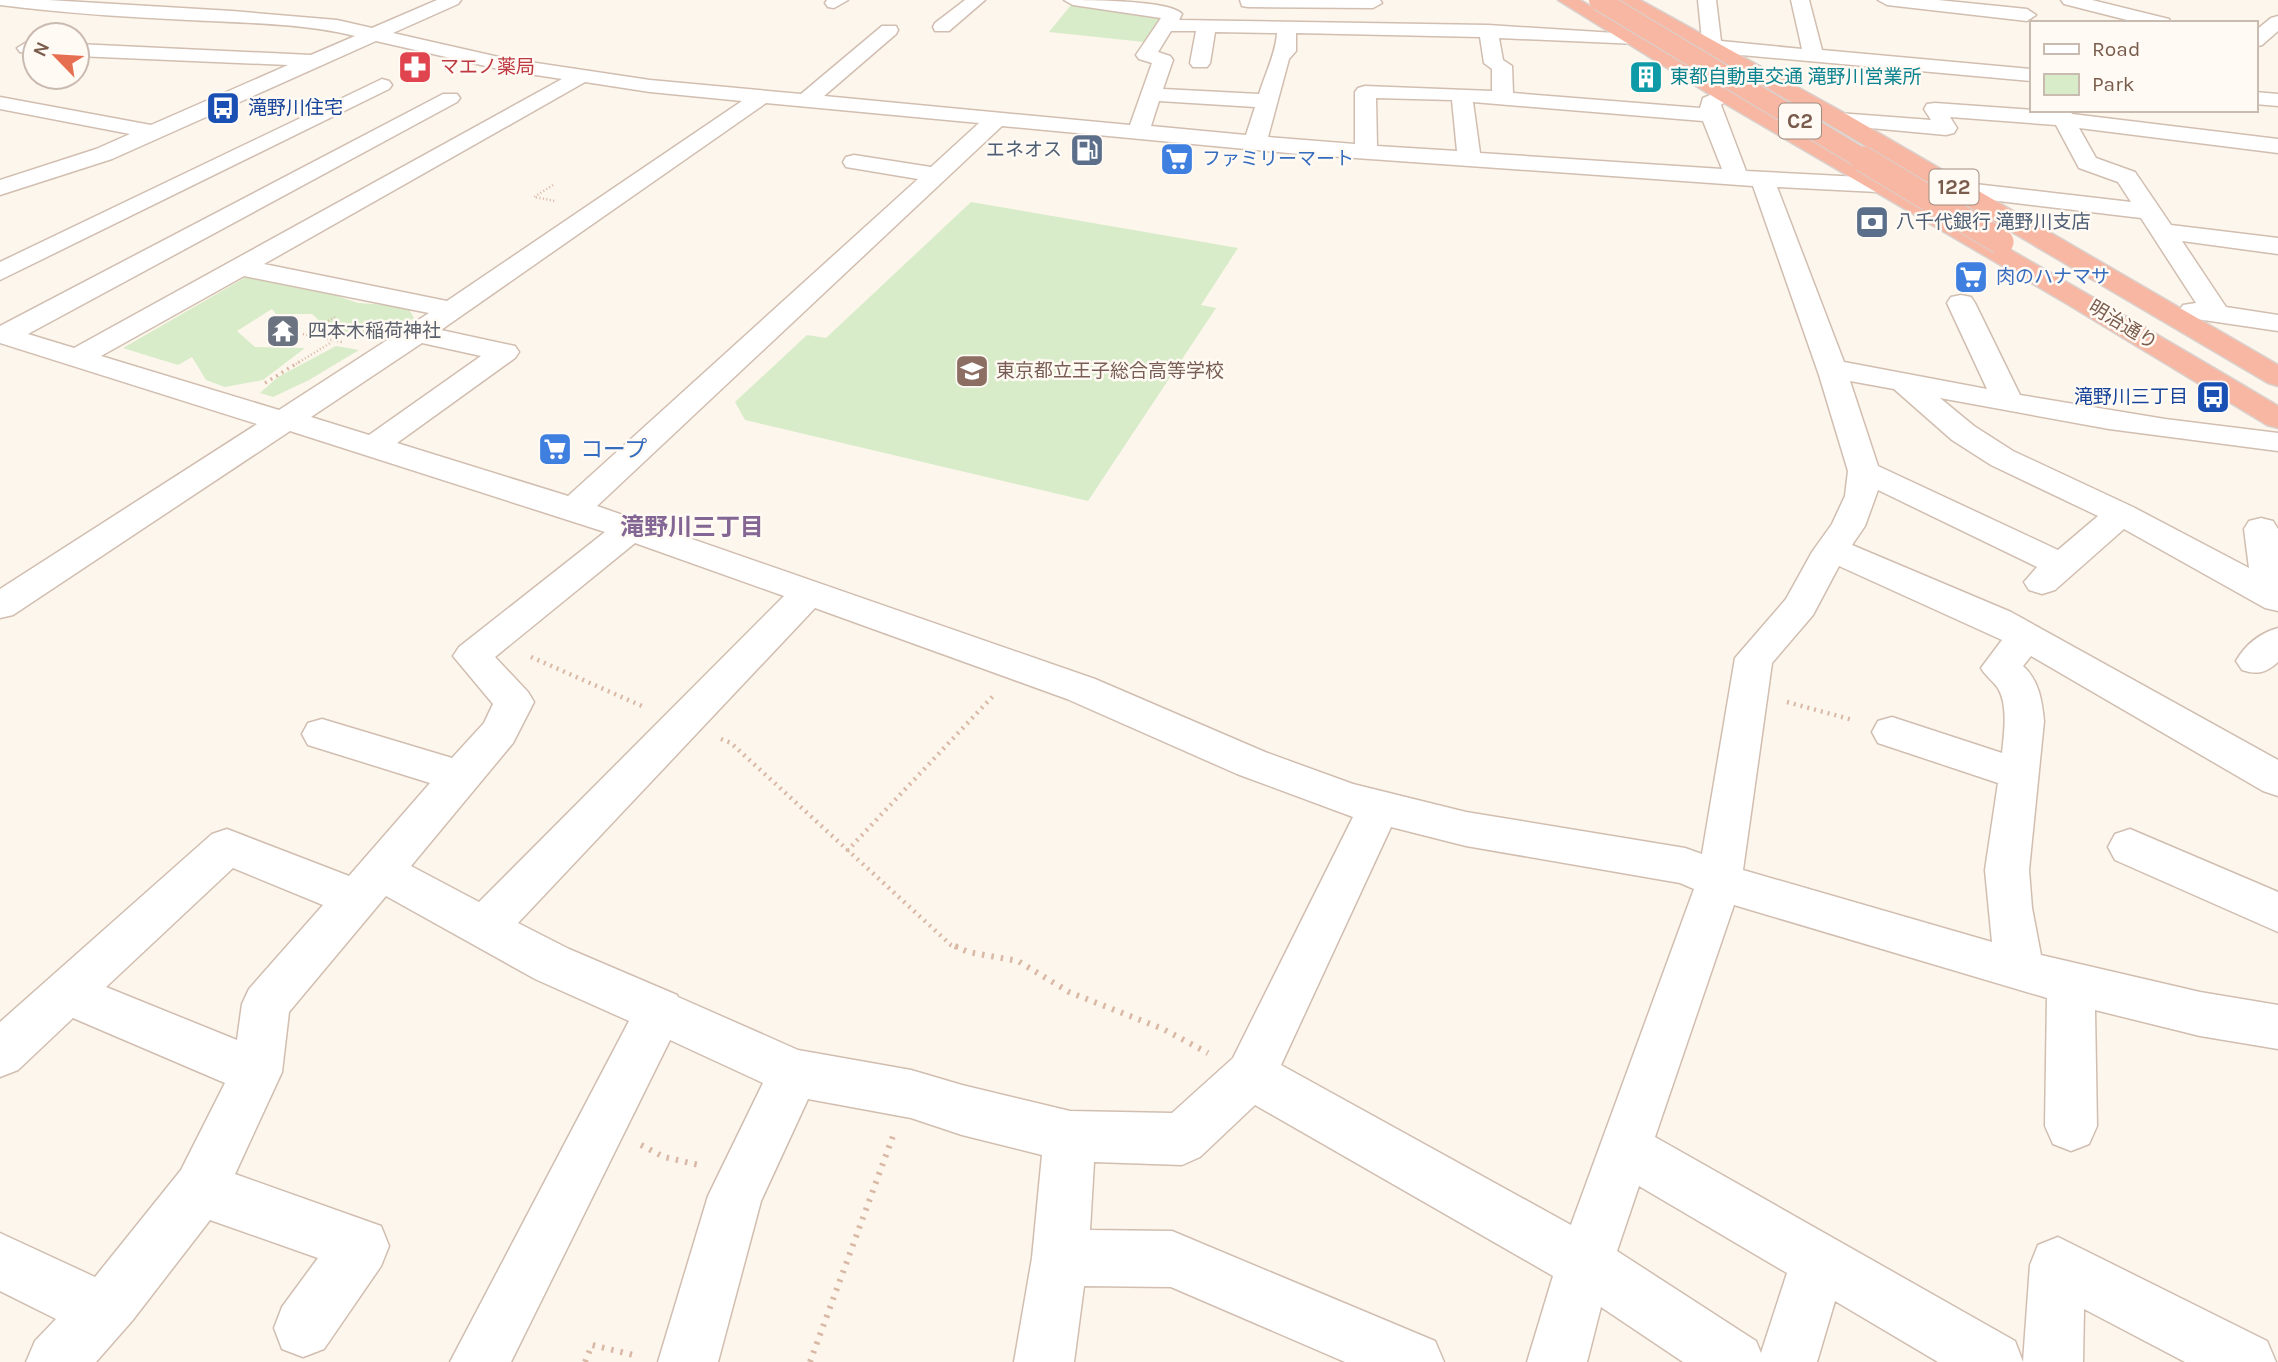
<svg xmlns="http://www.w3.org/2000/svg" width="2278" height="1362" font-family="Karla,'Noto Sans JP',sans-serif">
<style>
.green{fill:#d8ecc9}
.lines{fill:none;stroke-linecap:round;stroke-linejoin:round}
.minor-casing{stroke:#d1beb0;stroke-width:3}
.highway-casing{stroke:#dad1cd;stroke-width:3}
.path-far3{stroke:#d9b8a5;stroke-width:2.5;stroke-dasharray:1 2.5;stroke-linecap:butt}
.path-far2{stroke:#d9b8a5;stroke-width:3.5;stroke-dasharray:2 4.5;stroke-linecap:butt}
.path-far1{stroke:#d9b8a5;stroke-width:4.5;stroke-dasharray:2 5;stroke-linecap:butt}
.path{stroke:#d9b8a5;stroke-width:6;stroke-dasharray:2.5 7;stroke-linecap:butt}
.minor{fill:#fff;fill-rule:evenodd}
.highway{fill:#f7b7a3;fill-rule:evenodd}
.highway-bridge-far1-casing{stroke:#dad1cd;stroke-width:22;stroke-linecap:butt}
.highway-bridge-casing{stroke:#dad1cd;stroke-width:27;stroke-linecap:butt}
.highway-bridge-far1{stroke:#f7b7a3;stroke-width:20}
.highway-bridge{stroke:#f7b7a3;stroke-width:25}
.labels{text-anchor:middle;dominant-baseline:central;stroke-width:5;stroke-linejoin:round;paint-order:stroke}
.far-health-label{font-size:19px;fill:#be3a42;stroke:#fffaf3;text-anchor:start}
.far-culture-label{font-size:19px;fill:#0d838f;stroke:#fffaf3;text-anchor:start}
.far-transit-label{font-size:19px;fill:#164399;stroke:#fffaf3;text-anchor:start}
.far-service-label{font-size:19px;fill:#4e5e75;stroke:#fffaf3;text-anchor:end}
.far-shop-label{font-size:19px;fill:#366cbe;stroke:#fffaf3;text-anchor:start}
.far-street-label{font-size:19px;fill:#7a5c4d;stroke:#fffaf3}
.far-worship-label{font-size:19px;fill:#5b616d;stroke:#fffaf3;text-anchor:start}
.far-education-label{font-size:19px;fill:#785e54;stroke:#fffaf3;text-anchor:start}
.shield{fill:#fffaf3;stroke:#a28b7f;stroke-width:2}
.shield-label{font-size:21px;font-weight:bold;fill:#7a5c4d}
.shop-label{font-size:23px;fill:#366cbe;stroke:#fffaf3;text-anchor:start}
.neighbourhood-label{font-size:24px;font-weight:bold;fill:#846695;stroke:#fffaf3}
</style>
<rect width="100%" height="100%" fill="#fdf6ec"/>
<g class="green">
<polygon points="1071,5 1160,17 1144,42 1049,32"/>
<polygon points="971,202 1238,248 1201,305 1216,308 1088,501 745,420 735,402 807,335 826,338"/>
<path d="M246,277L302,289L309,286L358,303L407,306L414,318C377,342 345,347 312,314H276L272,309L237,331L255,347L305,348L263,380L225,387L206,380L192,357L178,365L123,348Z"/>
<polygon points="336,346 359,350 309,380 273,397 260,393 278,377"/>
</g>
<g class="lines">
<g class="minor-casing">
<g id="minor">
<path d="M0,0H48L232,11L337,20L372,28L437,0H461L458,4L393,33L503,58L650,80L801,94L882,26H896L898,30L896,34L824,96L1130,125L1152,63L1139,59L1136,55L1161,18L1073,5L1064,0C1085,0 1171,0 1182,14L1179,20L1488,25L1631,34L1638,36L1641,40L1638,44L1499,38L1503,60L1512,66L1513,93L1700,108L1703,98L1720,91L1727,93L1730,97L1721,105L1746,171L1957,182L2131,202L2118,182L2079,168L2056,125L1950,117L1957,128L1954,133L1946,135L1838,125L1830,124L1827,119L1830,114L1838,113L1931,120L1924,109L1927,104L1935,103L2049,111L2070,110L2072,114L2278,139V153L2079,128L2096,158L2135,172L2171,225L2278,238V254L2182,241L2226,307L2278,315V331L2183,317L2179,311L2183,305L2196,303L2141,218L1957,196L1777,187L1844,362L1987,389L1947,303L1951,297L1961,295L1971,297L1975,303L2020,395L2165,419L2278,433V451L2109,429L1940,398L1974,426L2013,451L2133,507L2249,568L2244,529L2249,521L2261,518L2273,521L2278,529V611L2265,608L2124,529L2055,590L2042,594L2029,590L2024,582L2037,567L1878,490L1865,526L1852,545L2011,612L2278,760V796L2263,791L2031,656L2023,666C2039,680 2042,701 2044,721L2029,870L2032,908L2041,955L2200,992L2278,1005V1049L2200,1036L2095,1010L2097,1126L2089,1144L2071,1151L2053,1144L2045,1126L2047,998L1734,905L1655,1137L2015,1341L2023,1362L2030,1265L2038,1245L2058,1237L2267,1341L2276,1362H2185L2084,1309L2083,1362H1938L1835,1301L1817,1362H1683L1601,1307L1587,1362H1527L1553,1276L1255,1105L1200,1157L1182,1165L1094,1162L1090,1230L1172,1231L1435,1341L1444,1362H1345L1171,1287L1084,1286L1074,1362H1014L1032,1258L1042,1155L962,1135L911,1118L808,1099L761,1201L718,1362H658L708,1196L763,1083L670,1040L511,1362H450L629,1021L535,979L386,896L289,1012L282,1072L235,1174L381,1226L389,1246L381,1266L324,1349L303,1357L282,1349L274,1328L282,1307L318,1258L210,1220L132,1321L96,1362H26L35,1341L56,1319L0,1291V1233L95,1277L181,1170L225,1083L73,1018L18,1070L0,1077V1022L212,834L227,829L349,876L430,783L308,745L302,734L308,723L322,719L452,758L484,723L493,704L453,656L459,647L605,532L290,431L13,615L0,618V589L257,424L0,343V326L443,94H457L460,98L457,102L28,334L74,348L562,79L503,70L376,41L112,159L0,195V180L96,149L130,134L0,109V97L151,125L288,65L77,56V44L311,55L355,36C302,23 243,23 188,20C125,17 63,13 0,5ZM1171,31H1196L1190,63L1193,67H1207L1210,63L1215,32L1277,33C1276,53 1265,74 1259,94L1163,89L1173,60L1170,56L1158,52ZM1296,33L1480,37L1484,63L1492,69V91L1365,86L1358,88L1355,92V144L1268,137L1289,59L1296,51ZM585,82L650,92L742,101L447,301L264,264ZM1376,98L1452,100L1457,151L1377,146ZM1159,101L1255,107L1246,135L1151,126ZM1473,102L1703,121L1722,169L1480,153ZM766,103L979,123L931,167L854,155L846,157L843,162L846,167L918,179L568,496L397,443L515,358L519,352L515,346L441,330ZM1002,126L1299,154L1753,186L1819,375L1848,471L1845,496L1832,524L1812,552L1786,599L1735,658L1702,854L1685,848L1466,812L1353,784L1265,752L1095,679L597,506ZM244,276L429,313L279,410L101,356ZM422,343L481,356L369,435L311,417ZM1850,381L1894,389L1952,440L1991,465L2098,516L2058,550L1878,466ZM635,543L784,596L479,902L411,866L513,743L534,702L528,692L495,657ZM1839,566L2002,640L1981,668C1986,677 1995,682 1999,690C2008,707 2004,734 2002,753L1892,717L1878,721L1872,732L1878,743L1998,783L1985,870L1992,942L1743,870L1772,663L1813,615ZM815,608L1067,699L1237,774L1353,817L1233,1058L1172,1113L1070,1111L962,1085L911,1070L798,1050L678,997L677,995L569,949L518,923ZM1391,827L1466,846L1680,883L1694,889L1571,1225L1281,1065ZM233,868L323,905L249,989L242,1004L237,1040L106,987ZM1639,1186L1787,1273L1761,1353L1756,1341L1617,1251Z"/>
<polygon points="827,0 848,0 834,8 828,7 825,3"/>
<polygon points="965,0 985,0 949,31 935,31 933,27 935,23"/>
<polygon points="1240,0 1380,0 1382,3 1373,8 1248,7 1242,6"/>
<polygon points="1698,0 1716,0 1721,41 1802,49 1791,0 1809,0 1822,50 2031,69 2031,81 1707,52 1697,46 1702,40"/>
<polygon points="1878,0 1938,0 2027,9 2036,15 2027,21 1887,5"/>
<polygon points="2061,0 2092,0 2169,19 2171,23 2139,23 2064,4"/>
<polygon points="2278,16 2278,31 2262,45 2255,47 2255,31 2271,18"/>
<polygon points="27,42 35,42 35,54 20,52 17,48"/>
<polygon points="382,79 389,81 392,85 389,89 0,280 0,262"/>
<polygon points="2255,92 2278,94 2278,106 2255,104"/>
<path d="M2278,628V662C2266,673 2257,675 2242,670L2236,661C2245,645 2260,633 2278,628Z"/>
<polygon points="2130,829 2278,892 2278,932 2115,860 2108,847 2115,834"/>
</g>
</g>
<g class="highway-casing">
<g id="highway">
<path d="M1558,0H1580C1811,138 2047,268 2278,406V428L2267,425L2069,305L1717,99Z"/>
<polygon points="1618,0 1640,0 1846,114 2278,365 2278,386 2268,383"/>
</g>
</g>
<g class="path-far3">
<polyline points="553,185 534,197 555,201"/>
<polyline points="319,326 335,317"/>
<polyline points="303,334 342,342"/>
<polyline points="313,337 323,331"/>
<polyline points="296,364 332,342"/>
</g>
<polyline class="path-far2" points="265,383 299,362"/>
<g class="path-far1">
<polyline points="531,657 642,706"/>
<polyline points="1787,702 1853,720"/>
<polyline points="721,739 731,743 951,945 959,948"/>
<polyline points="847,851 993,696"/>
</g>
<g class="path">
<polyline points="955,946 968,952 1018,961 1069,992 1163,1029 1208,1053"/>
<polyline points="641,1145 664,1157 699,1165"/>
<polyline points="585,1362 592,1345 638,1356"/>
<polyline points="810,1362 893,1136"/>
</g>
<use href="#minor" class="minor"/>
<use href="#highway" class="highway"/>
<g class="highway-bridge-far1-casing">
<polyline id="highway-bridge-far1" points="1599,0 1866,161"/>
</g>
<g class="highway-bridge-casing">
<polyline id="highway-bridge" points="1863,159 2001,242"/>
</g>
<use href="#highway-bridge-far1" class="highway-bridge-far1"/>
<use href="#highway-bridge" class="highway-bridge"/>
</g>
<defs>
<g id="pharmacy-square" transform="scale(1.75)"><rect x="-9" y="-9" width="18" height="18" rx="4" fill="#e0444e" stroke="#fffaf3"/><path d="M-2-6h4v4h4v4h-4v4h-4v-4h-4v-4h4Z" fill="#fff"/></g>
<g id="building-square" transform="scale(1.75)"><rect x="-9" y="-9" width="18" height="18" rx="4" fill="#0f9aa8" stroke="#fffaf3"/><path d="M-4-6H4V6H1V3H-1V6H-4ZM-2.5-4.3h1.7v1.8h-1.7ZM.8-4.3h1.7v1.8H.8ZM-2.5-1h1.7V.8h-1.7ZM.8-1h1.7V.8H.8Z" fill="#fff"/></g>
<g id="bus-square" transform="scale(1.75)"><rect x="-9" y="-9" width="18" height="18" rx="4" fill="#1a4fb4" stroke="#fffaf3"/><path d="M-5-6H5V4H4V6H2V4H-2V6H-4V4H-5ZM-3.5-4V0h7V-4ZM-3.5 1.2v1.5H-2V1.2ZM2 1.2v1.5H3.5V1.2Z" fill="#fff"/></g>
<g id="fuel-square" transform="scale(1.75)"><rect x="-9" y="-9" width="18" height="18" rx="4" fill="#5c6f8a" stroke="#fffaf3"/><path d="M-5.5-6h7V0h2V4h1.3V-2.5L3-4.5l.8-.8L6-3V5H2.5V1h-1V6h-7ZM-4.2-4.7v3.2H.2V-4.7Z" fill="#fff"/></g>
<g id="supermarket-square" transform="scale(1.75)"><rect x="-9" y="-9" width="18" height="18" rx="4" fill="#3f7fe0" stroke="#fffaf3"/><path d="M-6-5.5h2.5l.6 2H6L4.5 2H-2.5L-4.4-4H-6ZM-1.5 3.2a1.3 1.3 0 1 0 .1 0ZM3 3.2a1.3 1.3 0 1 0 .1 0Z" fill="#fff"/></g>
<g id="bank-square" transform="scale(1.75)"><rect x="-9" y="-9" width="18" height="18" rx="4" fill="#5c6f8a" stroke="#fffaf3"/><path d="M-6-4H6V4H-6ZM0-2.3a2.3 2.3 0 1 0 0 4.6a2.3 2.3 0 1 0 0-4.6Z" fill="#fff"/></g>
<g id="temple-square" transform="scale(1.75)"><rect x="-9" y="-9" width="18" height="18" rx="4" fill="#6b7280" stroke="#fffaf3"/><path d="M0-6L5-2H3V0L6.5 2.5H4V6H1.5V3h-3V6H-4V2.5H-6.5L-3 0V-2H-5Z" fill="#fff"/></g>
<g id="school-square" transform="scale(1.75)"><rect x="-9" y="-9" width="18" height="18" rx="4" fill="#8d6e63" stroke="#fffaf3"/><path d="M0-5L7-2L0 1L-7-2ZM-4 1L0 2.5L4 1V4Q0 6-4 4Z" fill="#fff"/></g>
</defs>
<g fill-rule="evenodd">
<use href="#pharmacy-square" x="415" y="67"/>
<use href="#building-square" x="1646" y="77"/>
<use href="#bus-square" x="223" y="108"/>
<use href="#fuel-square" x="1087" y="150"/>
<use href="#supermarket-square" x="1177" y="159"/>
<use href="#bank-square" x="1872" y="222"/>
<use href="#supermarket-square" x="1971" y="277"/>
<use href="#temple-square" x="283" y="331"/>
<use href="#school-square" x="972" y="371"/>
<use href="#bus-square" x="2213" y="397"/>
<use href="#supermarket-square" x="555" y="449"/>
</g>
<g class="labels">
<g class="far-health-label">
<text x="440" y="67">マエノ薬局</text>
</g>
<g class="far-culture-label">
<text x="1670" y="77">東都自動車交通 滝野川営業所</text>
</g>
<g class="far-transit-label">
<text x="248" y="108">滝野川住宅</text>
<text x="2188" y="397" text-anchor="end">滝野川三丁目</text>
</g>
<g class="far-service-label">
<text x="1062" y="150">エネオス</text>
<text x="1896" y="222" text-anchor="start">八千代銀行 滝野川支店</text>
</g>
<g class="far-shop-label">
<text x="1202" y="159">ファミリーマート</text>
<text x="1996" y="277">肉のハナマサ</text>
</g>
<g class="far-street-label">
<text transform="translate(2123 325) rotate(31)">明治通り</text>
</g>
<g class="far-worship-label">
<text x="308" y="331">四本木稲荷神社</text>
</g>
<g class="far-education-label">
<text x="996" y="371">東京都立王子総合高等学校</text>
</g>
<g class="shield">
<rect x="1779" y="103.5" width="42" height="35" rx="5"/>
<rect x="1929.5" y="169.5" width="49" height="35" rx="5"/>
</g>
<g class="shield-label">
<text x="1800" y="121">C2</text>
<text x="1954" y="187">122</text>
</g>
<g class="shop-label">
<text x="580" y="449">コープ</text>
</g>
<g class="neighbourhood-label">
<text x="692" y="527">滝野川三丁目</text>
</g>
</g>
<rect x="2030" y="21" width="228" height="91" fill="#fffaf3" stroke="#cabbb1" stroke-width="2"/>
<rect x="2044" y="44" width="35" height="10" fill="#ffffff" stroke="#cabbb1" stroke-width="2"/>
<text x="2092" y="56" font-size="21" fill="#7a5c4d">Road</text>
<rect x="2044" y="74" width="35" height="21" fill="#d8ecc9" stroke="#cabbb1" stroke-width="2"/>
<text x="2092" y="91" font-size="21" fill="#7a5c4d">Park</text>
<g transform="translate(56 56) rotate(295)"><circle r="33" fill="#fffaf3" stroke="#cabbb1" stroke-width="2"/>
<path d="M0-5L12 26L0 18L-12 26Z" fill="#e76f51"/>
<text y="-10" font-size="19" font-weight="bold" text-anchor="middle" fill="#7a5c4d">N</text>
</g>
</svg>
